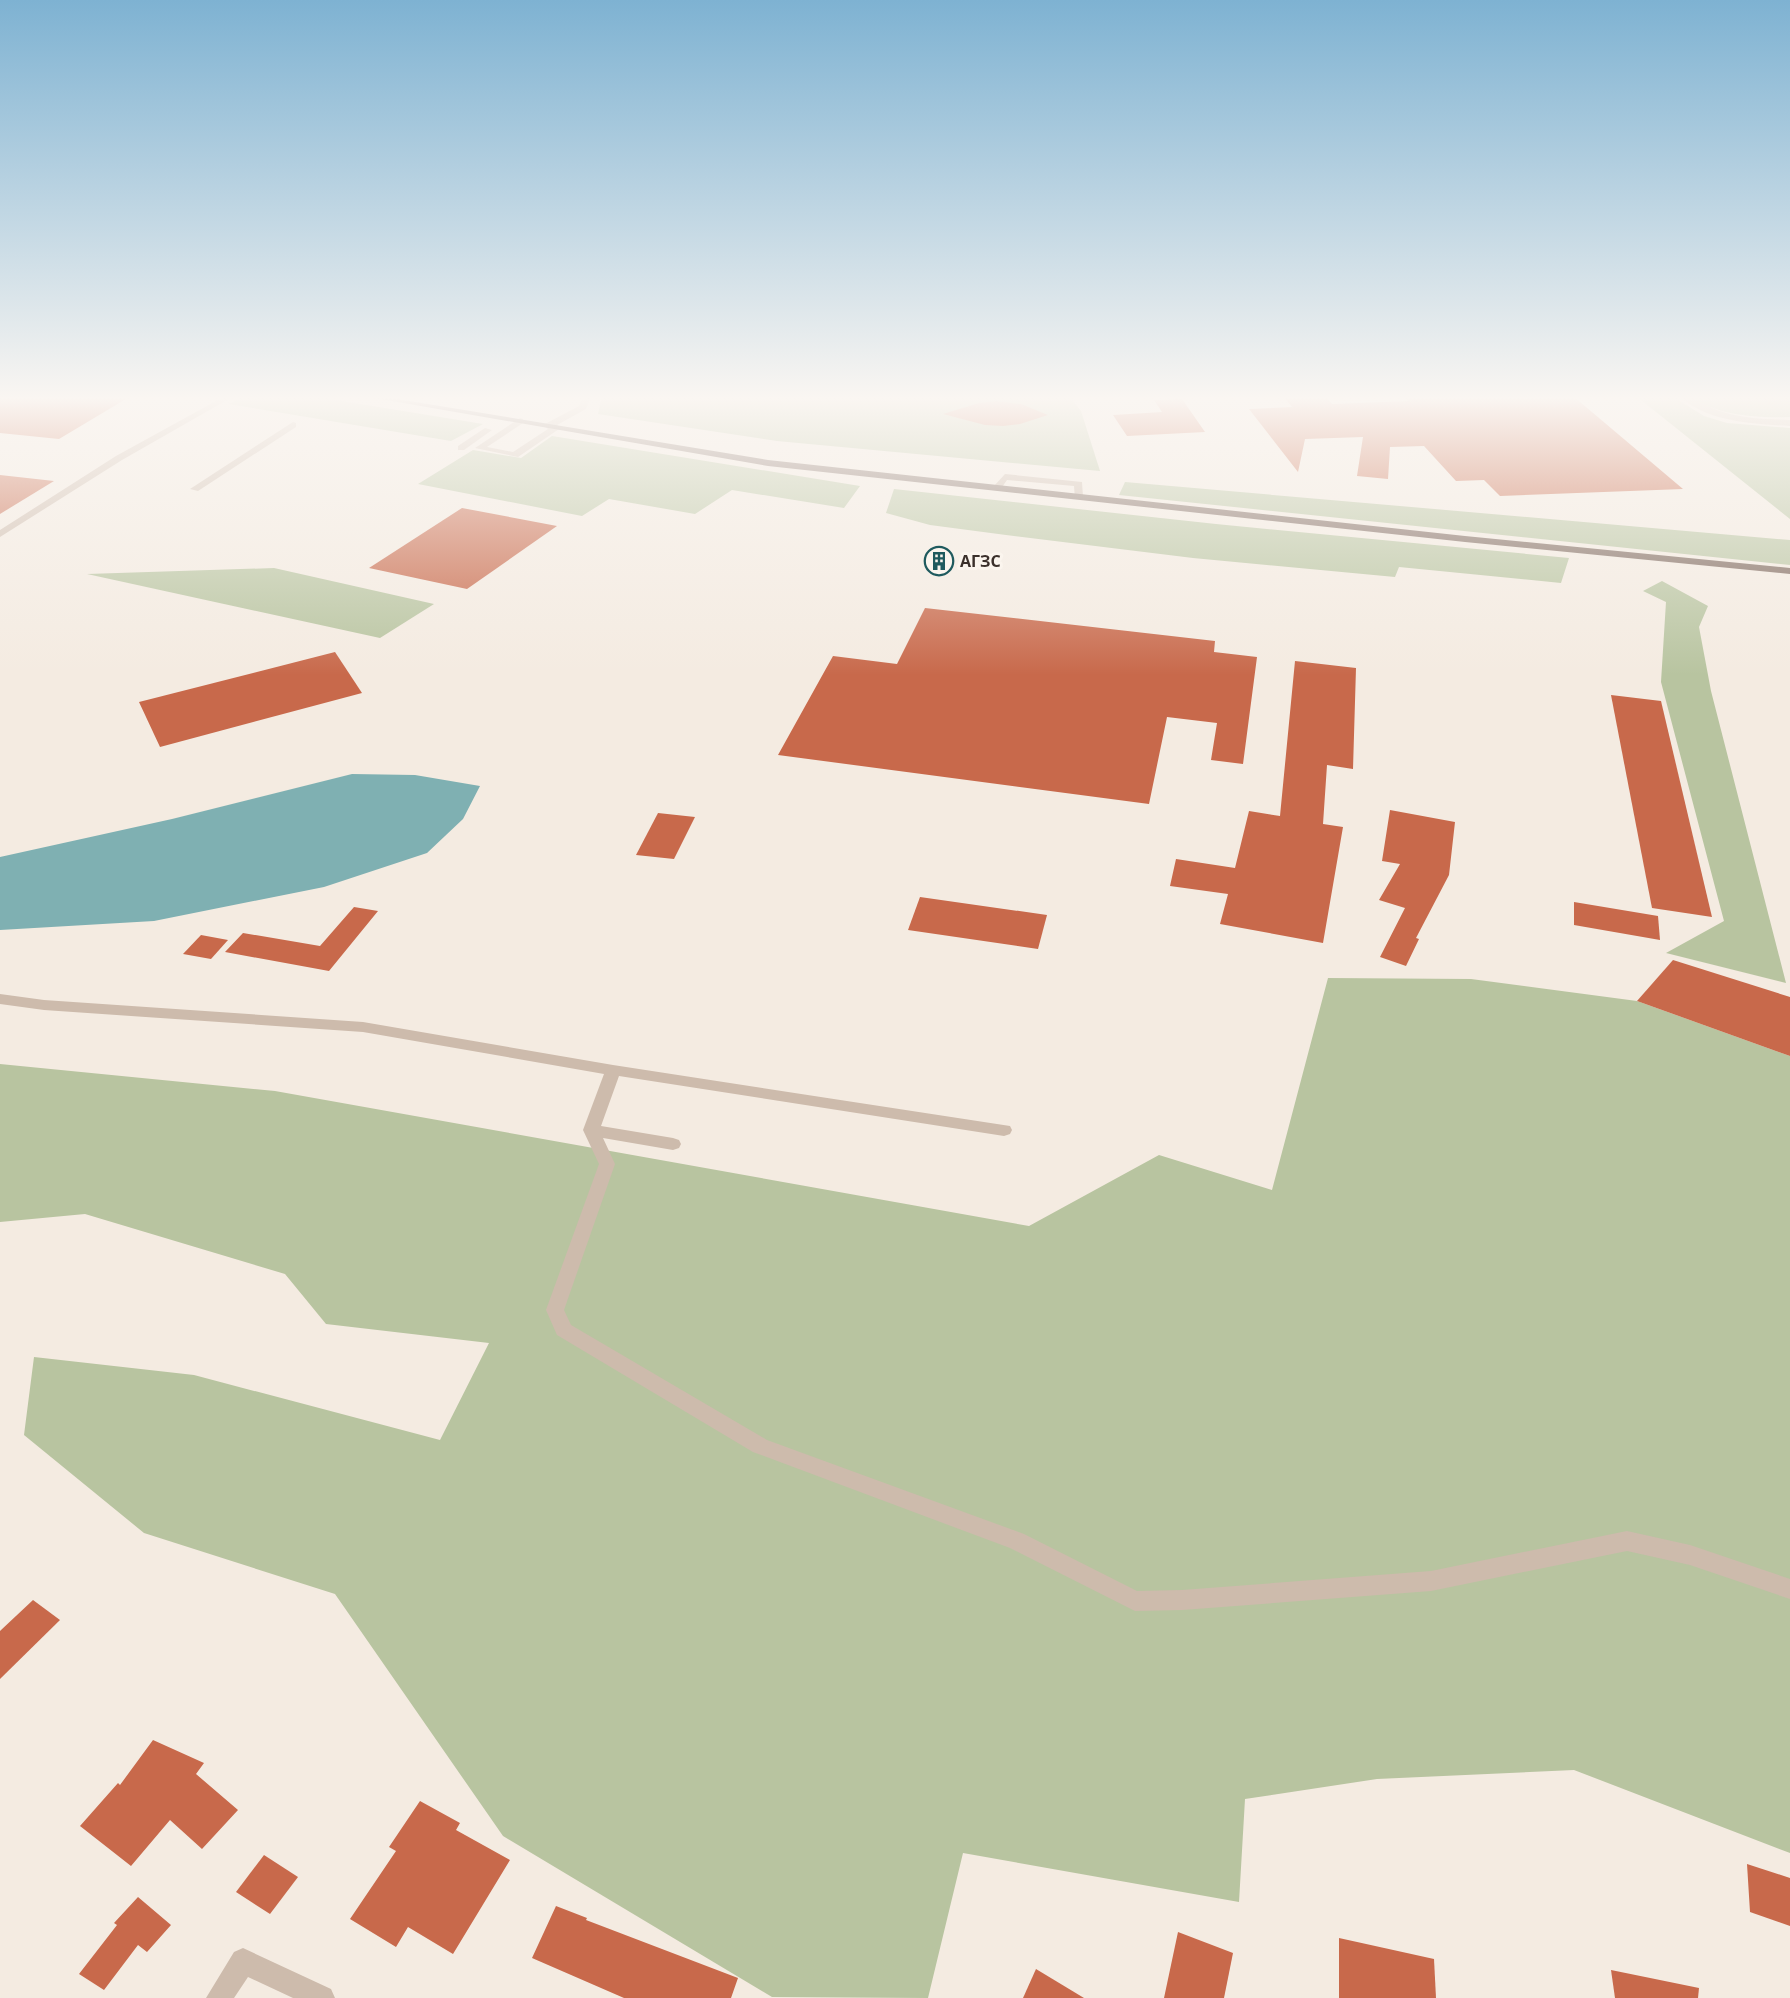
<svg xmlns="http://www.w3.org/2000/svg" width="1790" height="1998" font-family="'Open Sans',sans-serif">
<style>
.green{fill:#b8c4a0}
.water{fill:#7fb0b2}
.building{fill:#c8694b}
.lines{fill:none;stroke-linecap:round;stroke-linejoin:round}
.path{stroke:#b9a596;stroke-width:2;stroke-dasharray:1.5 1.5;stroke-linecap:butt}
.minor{fill:#cdbbac;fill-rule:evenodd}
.major{fill:#7d675c;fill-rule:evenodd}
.labels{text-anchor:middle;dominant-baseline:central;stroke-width:6;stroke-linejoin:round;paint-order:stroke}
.far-poi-label{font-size:16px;font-weight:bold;fill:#3b302b;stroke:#fbf5ee;text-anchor:start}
</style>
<rect width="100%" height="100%" fill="#f4ebe1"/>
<g class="green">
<polygon points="245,396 311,396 483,424 451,441 229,404"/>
<polygon points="602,396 1069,396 1081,411 1100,471 777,441 598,414"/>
<polygon points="1636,396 1672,396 1704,416 1727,423 1790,428 1790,519"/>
<path d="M1690,396H1790V417C1757,418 1718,416 1690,396Z"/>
<polygon points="552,436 860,486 844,508 732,490 695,514 609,499 582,516 418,484 473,450 521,458"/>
<polygon points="1125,482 1790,540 1790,565 1119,495"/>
<polygon points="894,489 1216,524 1569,558 1561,583 1399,567 1395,577 1193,558 1006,535 930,525 886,513"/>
<polygon points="274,568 434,604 380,638 87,574"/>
<polygon points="1662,581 1708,606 1699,627 1711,691 1786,983 1666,953 1724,921 1661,682 1666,602 1643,591"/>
<polygon points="1328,978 1471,979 1637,1001 1790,1056 1790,1853 1574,1770 1377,1779 1245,1799 1239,1902 963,1853 928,1998 772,1997 503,1836 335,1594 144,1533 24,1435 34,1357 194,1375 440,1440 489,1343 326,1324 285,1274 85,1214 0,1222 0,1064 275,1091 1029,1226 1159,1155 1272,1190"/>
</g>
<polygon class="water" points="352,774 415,775 480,786 463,819 427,853 324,887 154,921 0,930 0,857 172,819"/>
<g class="building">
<polygon points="0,396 131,396 59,439 0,433"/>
<polygon points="1325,396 1332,404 1409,401 1403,396 1573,396 1683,489 1500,496 1484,480 1456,481 1424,446 1390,447 1388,479 1357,476 1363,437 1305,439 1298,472 1249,409 1292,407 1284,397"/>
<polygon points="1182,399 1205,432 1127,436 1113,415 1162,412 1154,400"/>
<polygon points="996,401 1021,404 1048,415 1020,424 1003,426 985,425 943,414 979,403"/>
<polygon points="0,475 54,481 0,514"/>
<polygon points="462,508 557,526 467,589 369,568"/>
<polygon points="925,608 1215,641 1214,652 1257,657 1243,764 1211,760 1217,723 1167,717 1149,804 778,755 833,656 897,664"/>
<polygon points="335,652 362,693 160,747 139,702"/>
<polygon points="1295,661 1356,668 1353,769 1327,765 1323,824 1343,827 1323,943 1220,924 1228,894 1170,886 1176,859 1235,868 1249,811 1280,816"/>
<polygon points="1611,695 1661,701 1712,917 1652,908"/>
<polygon points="1390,810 1455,822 1449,875 1416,938 1419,939 1406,966 1380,957 1405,908 1379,900 1400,864 1382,861"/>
<polygon points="658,813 695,817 674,859 636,855"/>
<polygon points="920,897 1047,915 1038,949 908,930"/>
<polygon points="1574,902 1658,916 1660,940 1574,925"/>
<polygon points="354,907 378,911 329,971 225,952 243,933 320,946"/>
<polygon points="201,935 228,940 211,959 183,954"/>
<polygon points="1673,960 1790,997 1790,1056 1637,1001"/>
<polygon points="33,1600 60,1620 0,1679 0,1631"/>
<polygon points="153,1740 204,1763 196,1774 238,1810 202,1849 170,1820 131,1866 80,1826 118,1783 120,1785"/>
<polygon points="420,1801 460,1823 456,1830 510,1860 453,1954 408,1927 396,1947 350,1919 396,1851 389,1847"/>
<polygon points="264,1855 298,1877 270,1914 236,1892"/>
<polygon points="1747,1864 1790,1878 1790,1926 1750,1912"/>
<polygon points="138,1897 171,1925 147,1952 138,1945 104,1990 79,1974 117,1925 114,1923"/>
<polygon points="556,1906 587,1918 586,1920 738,1978 731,1998 624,1998 532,1958"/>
<polygon points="1178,1932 1233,1953 1224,1998 1164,1998"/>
<polygon points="1339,1938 1434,1959 1436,1998 1339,1998"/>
<polygon points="1036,1969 1084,1998 1023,1998"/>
<polygon points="1611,1970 1699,1988 1698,1998 1615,1998"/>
</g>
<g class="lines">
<polyline class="path" points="1759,396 1771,405"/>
<g class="minor">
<polygon points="225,396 234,396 122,460 0,537 0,530 116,456"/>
<polygon points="583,396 591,396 586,409 557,425 560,427 559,429 518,457 475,448 520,418 523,419 523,423 487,447 513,452 548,429 544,426 545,424 579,406"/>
<path d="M1679,396C1694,395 1708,408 1723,412C1745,419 1768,419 1790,420V426C1754,424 1707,422 1679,396Z"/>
<polygon points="293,422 296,423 296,427 198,491 190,489"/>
<polygon points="485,428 492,430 464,450 458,450 458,446"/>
<polygon points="1005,474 1082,482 1083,497 1075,499 1074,486 1007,480 1000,490 994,490 994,486"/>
<polygon points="0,994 44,1000 363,1022 613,1065 1010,1126 1012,1130 1010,1134 1004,1136 619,1076 601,1126 673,1138 679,1140 681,1144 679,1148 673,1150 603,1138 615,1164 564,1310 571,1325 767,1440 1024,1534 1137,1591 1182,1590 1431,1571 1627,1531 1690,1545 1790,1579 1790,1599 1690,1565 1627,1551 1431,1591 1182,1610 1135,1611 1010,1548 753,1452 557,1335 546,1310 599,1164 583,1130 604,1074 363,1032 44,1010 0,1004"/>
<polygon points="243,1948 331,1989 335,1998 293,1998 248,1977 234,1998 206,1998 234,1952"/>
</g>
<polygon class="major" points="363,396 379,396 768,460 1465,536 1790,568 1790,574 1465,542 768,466"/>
</g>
<linearGradient id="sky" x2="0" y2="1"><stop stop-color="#7eb2d2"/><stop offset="0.59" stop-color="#faf6f2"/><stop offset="1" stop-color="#faf6f2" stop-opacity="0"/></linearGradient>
<rect width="1790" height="675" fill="url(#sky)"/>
<defs>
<g id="building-ring" transform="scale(1.5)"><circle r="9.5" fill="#fbf5ee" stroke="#1f5a5e" stroke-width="1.5"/><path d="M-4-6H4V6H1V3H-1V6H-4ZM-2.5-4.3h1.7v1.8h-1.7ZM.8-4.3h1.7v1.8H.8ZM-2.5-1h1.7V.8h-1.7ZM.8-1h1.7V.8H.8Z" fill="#1f5a5e"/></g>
</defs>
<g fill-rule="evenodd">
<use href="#building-ring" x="939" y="561"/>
</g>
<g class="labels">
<g class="far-poi-label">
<text x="960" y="561">АГЗС</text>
</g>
</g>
</svg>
